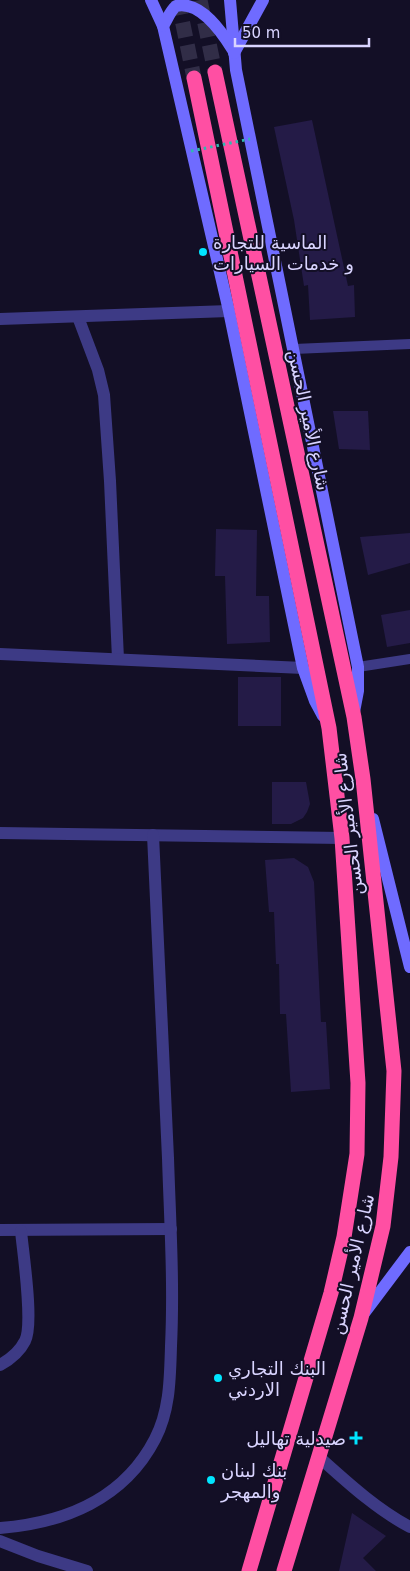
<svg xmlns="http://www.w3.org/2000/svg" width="410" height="1571" font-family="'DejaVu Sans',Vazirmatn,sans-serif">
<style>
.building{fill:#241b47}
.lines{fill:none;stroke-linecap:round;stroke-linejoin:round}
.highway-tunnel{stroke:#312d47;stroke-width:15;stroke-dasharray:15 8;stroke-linecap:butt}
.lane{stroke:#3d3a85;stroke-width:10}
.street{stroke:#3d3a85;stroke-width:12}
.secondary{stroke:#6f6bff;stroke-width:12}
.highway{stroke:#ff4fa3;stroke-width:15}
.path-bridge{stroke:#2fb8b0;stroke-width:3;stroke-dasharray:2.5 4;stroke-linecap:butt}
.poi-dot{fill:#00e5ff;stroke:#130f26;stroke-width:2}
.labels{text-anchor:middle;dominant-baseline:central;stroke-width:4;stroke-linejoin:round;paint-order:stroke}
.poi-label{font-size:18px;fill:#d9d4ff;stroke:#130f26;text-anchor:start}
.street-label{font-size:18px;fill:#d9d4ff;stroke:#130f26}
</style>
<rect width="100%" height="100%" fill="#130f26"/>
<g class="building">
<polygon points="312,120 348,286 354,285 355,317 310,320 308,285 304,286 294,220 274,127"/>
<polygon points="333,411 368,411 370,450 339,449"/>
<polygon points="216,529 257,530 256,596 269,596 270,642 227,644 225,576 215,576"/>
<polygon points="410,533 410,563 368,575 360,537"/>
<polygon points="410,610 410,643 387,647 381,615"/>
<rect x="238" y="677" width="43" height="49"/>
<polygon points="272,782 306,782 310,804 307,812 303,818 291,824 272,824"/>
<polygon points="294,858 308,867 314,882 321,1022 326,1022 330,1089 291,1092 286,1014 280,1014 279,964 276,964 274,912 269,912 265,860"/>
<polygon points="352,1513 386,1536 363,1558 376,1571 339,1571"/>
</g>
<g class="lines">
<g class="highway-tunnel">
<polyline points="178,0 194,78"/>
<polyline points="200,0 215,72"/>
</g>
<g class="lane">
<polyline points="294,349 410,344"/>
<polyline points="358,667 410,659"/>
</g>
<g class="street">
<polyline points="78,317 98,370 104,395 110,481 118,659"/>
<polyline points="0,319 229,311"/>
<polyline points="0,654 303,668"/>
<polyline points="0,833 342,838"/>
<polyline points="0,1230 171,1229"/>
<path d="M0,1365C9,1360 20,1351 25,1341C34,1324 23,1253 21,1231"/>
<path d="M319,1457C347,1482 376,1509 410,1527"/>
<path d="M0,1528C64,1523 124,1499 155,1439C170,1410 170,1378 171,1346C174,1283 170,1221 168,1158C163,1051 158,943 153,835"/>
<polyline points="0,1541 38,1556 87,1571"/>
</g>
<g class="secondary">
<polyline points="151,0 163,26 229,311 303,668 315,701 323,716"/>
<polyline points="230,0 236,70 358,667 358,691 354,712"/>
<path d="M163,26C167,20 170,11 176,6C201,0 223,34 233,50"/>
<polyline points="234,53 263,0"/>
<polyline points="373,819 410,967"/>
<polyline points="362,1316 410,1252"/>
</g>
<g class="highway">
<polyline points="215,72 354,717 363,779 394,1071 391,1157 383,1226 361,1318 284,1571"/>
<polyline points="194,78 329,728 342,838 358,1083 357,1154 344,1237 331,1293 249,1571"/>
</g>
<polyline class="path-bridge" points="191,151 250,139"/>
</g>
<g class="poi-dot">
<circle cx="203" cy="252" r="5"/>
<circle cx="218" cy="1378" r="5"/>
<path d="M353.5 1430.5h5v5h5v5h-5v5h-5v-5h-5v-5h5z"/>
<circle cx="211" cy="1480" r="5"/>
</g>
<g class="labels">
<g class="poi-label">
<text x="213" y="242">الماسية للتجارة<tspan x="213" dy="21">و خدمات السيارات</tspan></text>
<text x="228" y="1368">البنك التجاري<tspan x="228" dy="21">الاردني</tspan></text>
<text x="346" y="1438" text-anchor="end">صيدلية تهاليل</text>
<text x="221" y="1470">بنك لبنان<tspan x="221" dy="21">والمهجر</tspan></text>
</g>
<g class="street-label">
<text transform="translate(309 420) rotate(78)">شارع الأمير الحسن</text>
<text transform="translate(348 824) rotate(-97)">شارع الأمير الحسن</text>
<text transform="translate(352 1264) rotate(-77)">شارع الأمير الحسن</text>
</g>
</g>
<path d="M235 38v8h134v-8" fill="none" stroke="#d9d4ff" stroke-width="2.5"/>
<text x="242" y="38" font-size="15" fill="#d9d4ff" stroke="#130f26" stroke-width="4" paint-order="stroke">50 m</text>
</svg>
